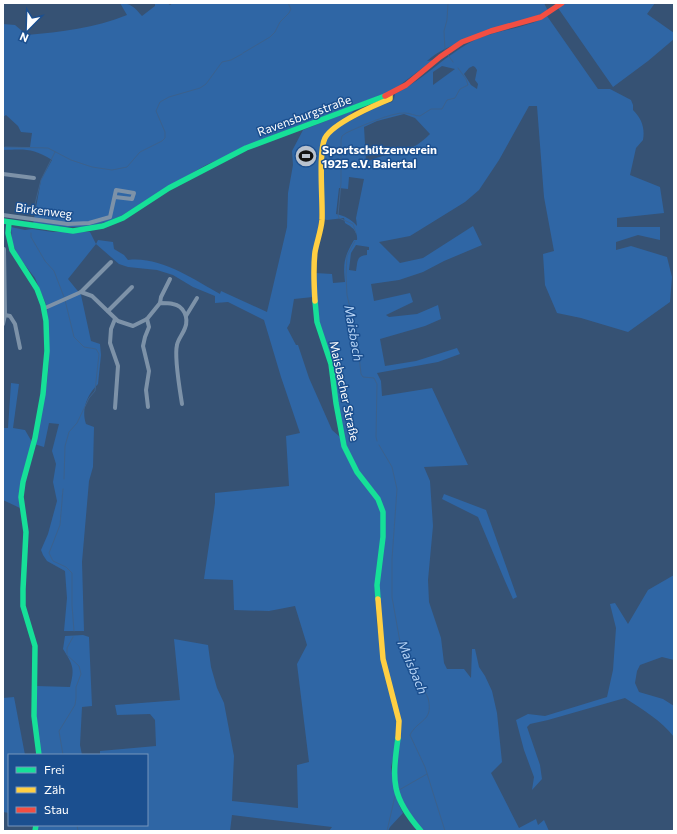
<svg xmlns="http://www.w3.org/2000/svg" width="677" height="834" font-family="Commissioner,sans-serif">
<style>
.green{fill:#2f66a5;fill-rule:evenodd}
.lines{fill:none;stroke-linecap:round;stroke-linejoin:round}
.stream{stroke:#3b618d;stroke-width:1}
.street{stroke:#7d92a8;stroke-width:4}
.fast{stroke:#16e098;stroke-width:5.5}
.slow{stroke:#ffcf43;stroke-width:5.5}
.jam{stroke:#f24e42;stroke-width:5.5}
.labels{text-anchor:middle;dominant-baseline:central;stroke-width:3;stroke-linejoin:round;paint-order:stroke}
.street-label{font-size:12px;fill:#fff;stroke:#1b4f8f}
.poi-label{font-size:12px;font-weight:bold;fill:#fff;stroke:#1b4f8f;text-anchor:start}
.water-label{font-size:13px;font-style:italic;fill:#b5d3f5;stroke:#1b4f8f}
</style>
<rect width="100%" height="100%" fill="#365274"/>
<g class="green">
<path d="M120,3C131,3 135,8 142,16L155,6V3H167L170,5L173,3H544L548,11C522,23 492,30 465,40C451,46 438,51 427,61L433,60L392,91L276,134L206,165L161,191L121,216L106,222L87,227H67L33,224L41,180L52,160C33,148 25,149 3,150V147H30L32,133L21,132L18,126L6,115L3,117V24L15,25L27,35C61,32 95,28 127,15Z"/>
<polygon points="566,3 655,3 647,14 674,33 674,39 648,61 613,87 558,8"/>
<path d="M547,16L598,89H610L631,100L633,105V110C642,119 645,128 643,140L636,148L630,175L660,187L664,213L617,218V227H660V240L638,235L616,242V250L631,246L667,257L672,277L670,302L628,332L581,318L557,313L545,285L543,254L554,251L544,197L537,106H529L499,160L479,190L465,202L410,236L379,242L400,263L423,258L473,226L482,245L444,261L423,272L399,280L371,284L374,301L410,293L413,302L386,315L389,317L417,314L438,305L441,319L425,326L380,339L385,366L416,361L457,348L460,354L438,362L377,373L381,381L382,396L432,388L468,465L424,467L430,481L433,526L428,580L429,602L441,638L444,663L447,669H464L471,678L472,649H475L479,667L485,676L492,691L497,713L502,762L491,773L519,828L536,819L538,825L544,820L549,831H422L403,807L394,773L401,722L400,714L386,666L381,630L378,585L385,523V512L382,504L374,490L353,463L345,442L331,361L319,324L315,287V273L332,274L333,283L345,282C343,263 344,257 354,240H357C358,231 352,227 345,223L344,218L327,220L323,219L324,145H321L319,221L313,268V297L294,299L290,323L287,328L296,345H298L309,378L332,430L340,437L356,474L377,498L381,508L383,520L375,590L377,626L387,683L397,719V740L391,767L394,786L399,805L403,813L390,827L388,831H329L332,827L232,815L230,831H37L38,825H147V755H100V751L156,746L155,720L150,714L117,715L115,705L180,700L174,639L208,645L211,667L217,688L224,703L234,756L232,801L298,808L297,765L309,762L297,664L307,645L295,606L269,611L234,610L233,580L204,579L215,503V493L289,486L286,436L300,433L281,377L264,320L228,302L215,303V296L193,287L173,275L157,270L128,267L119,264L96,244L68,279L81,295L91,341L100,344L101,355L98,384C87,395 81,409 86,424L94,427L93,467L89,481L82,562L84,631H64L67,598L65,571L47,561L43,555L41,550L48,534L57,501L53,482L56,464L52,451L59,424L49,423L44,447L34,444C40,420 46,396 48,372C50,351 48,331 47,310L48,309L35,278L18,256L12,242L11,227L25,230L32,229L53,232H90L96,244L98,240L113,242L114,249L124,255L128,260C160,256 193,279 220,294L221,291L267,312L287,227L288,193L293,165L292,151L303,130L354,110L348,118L331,129L336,130V128L379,106L392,102L394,99L395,94C425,79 447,53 477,39C499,29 526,29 547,16ZM442,66L455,69L433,85V72ZM473,66L475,67L477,70L475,80L478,84L477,89L471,85L464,74L469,68ZM404,114L415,118L430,134C425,139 419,144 413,147C398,154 382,154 367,162L366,161L364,127L377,121ZM349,177L364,179L356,218L357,226C351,219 345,216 336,214L339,188L348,189ZM356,245L369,247V250H367V255C356,256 358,261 356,271L349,270L351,253Z"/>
<polygon points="11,383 19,384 13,428 25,430 32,442 20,508 3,500 3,428 8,428"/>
<polygon points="444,494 486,510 517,597 513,599 505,581 478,517 442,499"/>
<path d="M674,575V660L662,657L640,665L637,671L635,683L639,692L663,699L674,706V737C662,721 642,709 625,698L548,720L530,724L527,727L540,765L542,779L532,790L534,777L524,750L516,720L528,714L545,716L607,697L613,670L616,628L610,604L615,603L628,624L648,590Z"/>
<path d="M83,635L89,637L92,706L82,707L80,745L82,755H40L36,714V686L70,687C75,668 73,665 63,649L65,636Z"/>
<polygon points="14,697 25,755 9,755 9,813 3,812 3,698"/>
</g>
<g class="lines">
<g class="stream">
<polyline points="445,50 444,31 447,20 448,3"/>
<polyline points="243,53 270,37 275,32 280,22 289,13 291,9 288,3"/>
<polyline points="448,55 453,62"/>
<polyline points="5,147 48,148 71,160 92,167 112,170 127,167 140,152 162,141 165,138 165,132 156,111 160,102 169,97 200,88 206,84 222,62 231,60 242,54"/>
<polyline points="32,216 41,180 55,152"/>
<polyline points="31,233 31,237 45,261 54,271 64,297"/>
<path d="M356,233L353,224L339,218L338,215L341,183V140L342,136L346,133C359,127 392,112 405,113C410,113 415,116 420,116L431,109H442L447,100L455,98L460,89L468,85L466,79L458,68"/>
<polyline points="355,241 347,256 346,275 347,295 357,337 361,374 363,377 374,378 377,384 376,437 377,441"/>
<path d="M379,445L392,467L397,489L392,559V597L400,642L428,698C434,722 418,719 410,735L425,767L445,831"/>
<polyline points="64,479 65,446 69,432 77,423 89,398 95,391 99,354 96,349 84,347 74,337 65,300"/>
<polyline points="63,489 60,525 49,553 53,561 66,567 72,573 72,605 74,631"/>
<polyline points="63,755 59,731 75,705 76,698 76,687 81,674 79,666 67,655 67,648 73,637"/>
<polyline points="399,790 427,774"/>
<polyline points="77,825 78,831"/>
<polyline points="387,831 395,796"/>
</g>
<g class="street">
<polyline points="3,174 34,178"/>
<polyline points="3,215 68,224 89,223 110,217 116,190 134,193 132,199 115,197"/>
<polyline points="81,292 111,262"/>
<polyline points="160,303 161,297 170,279"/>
<path d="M45,308L81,292L92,296L118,321L133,326L147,319L160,303C164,303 169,303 173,304C184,306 189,318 185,328C183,334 178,339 177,345C174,357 180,391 182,404"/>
<polyline points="108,311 132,287"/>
<polyline points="5,315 10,316 15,324 20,348"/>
<polyline points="186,316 197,298"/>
<polyline points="147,319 149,327 145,337 143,346 149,371 146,390 148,407"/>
<polyline points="3,324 5,315 4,249"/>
<polyline points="115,408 118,366 110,343 111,329 115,319"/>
</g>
<g class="fast">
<polyline points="3,221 73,231 103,226 123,218 169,188 246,148 385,96"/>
<polyline points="9,223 8,233 12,250 37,289 43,305 46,321 47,351 43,394 35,438 23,482 21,497 26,532 23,589 23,606 35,646 34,716 39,755"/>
<polyline points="315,301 317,322 331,364 336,403 344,446 357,472 378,499 383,512 383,537 377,585 378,599"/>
<path d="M398,738C392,781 391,797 421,831"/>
<polyline points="35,831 36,825"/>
</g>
<g class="slow">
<path d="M315,301C314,285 313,268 315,252C317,241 321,231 322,220C323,201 318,152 325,138C333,123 375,105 390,99V94"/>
<polyline points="378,599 383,659 399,721 398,738"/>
</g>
<polyline class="jam" points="385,96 406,85 440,57 462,42 491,31 541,17 562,3"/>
</g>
<defs>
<g id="stadium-disc" transform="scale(1.15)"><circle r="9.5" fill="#b9c2ce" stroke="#1b4f8f"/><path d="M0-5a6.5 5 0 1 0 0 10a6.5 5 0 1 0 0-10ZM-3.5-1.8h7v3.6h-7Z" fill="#111"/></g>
</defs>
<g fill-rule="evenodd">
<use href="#stadium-disc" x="306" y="156"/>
</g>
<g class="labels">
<g class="street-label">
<text transform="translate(304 115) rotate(-20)">Ravensburgstraße</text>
<text transform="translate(44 210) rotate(7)">Birkenweg</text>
<text transform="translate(345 391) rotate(78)">Maisbacher Straße</text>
</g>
<g class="poi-label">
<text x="322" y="149">Sportschützenverein<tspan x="322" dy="14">1925 e.V. Baiertal</tspan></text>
</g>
<g class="water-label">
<text transform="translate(354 333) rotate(80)">Maisbach</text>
<text transform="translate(413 667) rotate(67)">Maisbach</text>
</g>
</g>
<rect width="677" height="834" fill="none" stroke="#ffffff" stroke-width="8"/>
<rect x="8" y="754" width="140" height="72" fill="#1b4f8f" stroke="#7695bc"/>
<rect x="16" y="767" width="20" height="6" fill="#16e098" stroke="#7695bc"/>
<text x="44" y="774" font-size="12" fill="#ffffff">Frei</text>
<rect x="16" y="787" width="20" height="6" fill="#ffcf43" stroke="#7695bc"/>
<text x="44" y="794" font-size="12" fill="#ffffff">Zäh</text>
<rect x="16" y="807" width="20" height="6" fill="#f24e42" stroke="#7695bc"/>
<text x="44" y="814" font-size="12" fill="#ffffff">Stau</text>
<g transform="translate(28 28) rotate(203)" stroke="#1b4f8f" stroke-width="3" paint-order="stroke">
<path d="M0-3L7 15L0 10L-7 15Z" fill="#ffffff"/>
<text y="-6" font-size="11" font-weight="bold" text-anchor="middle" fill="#ffffff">N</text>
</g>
</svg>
